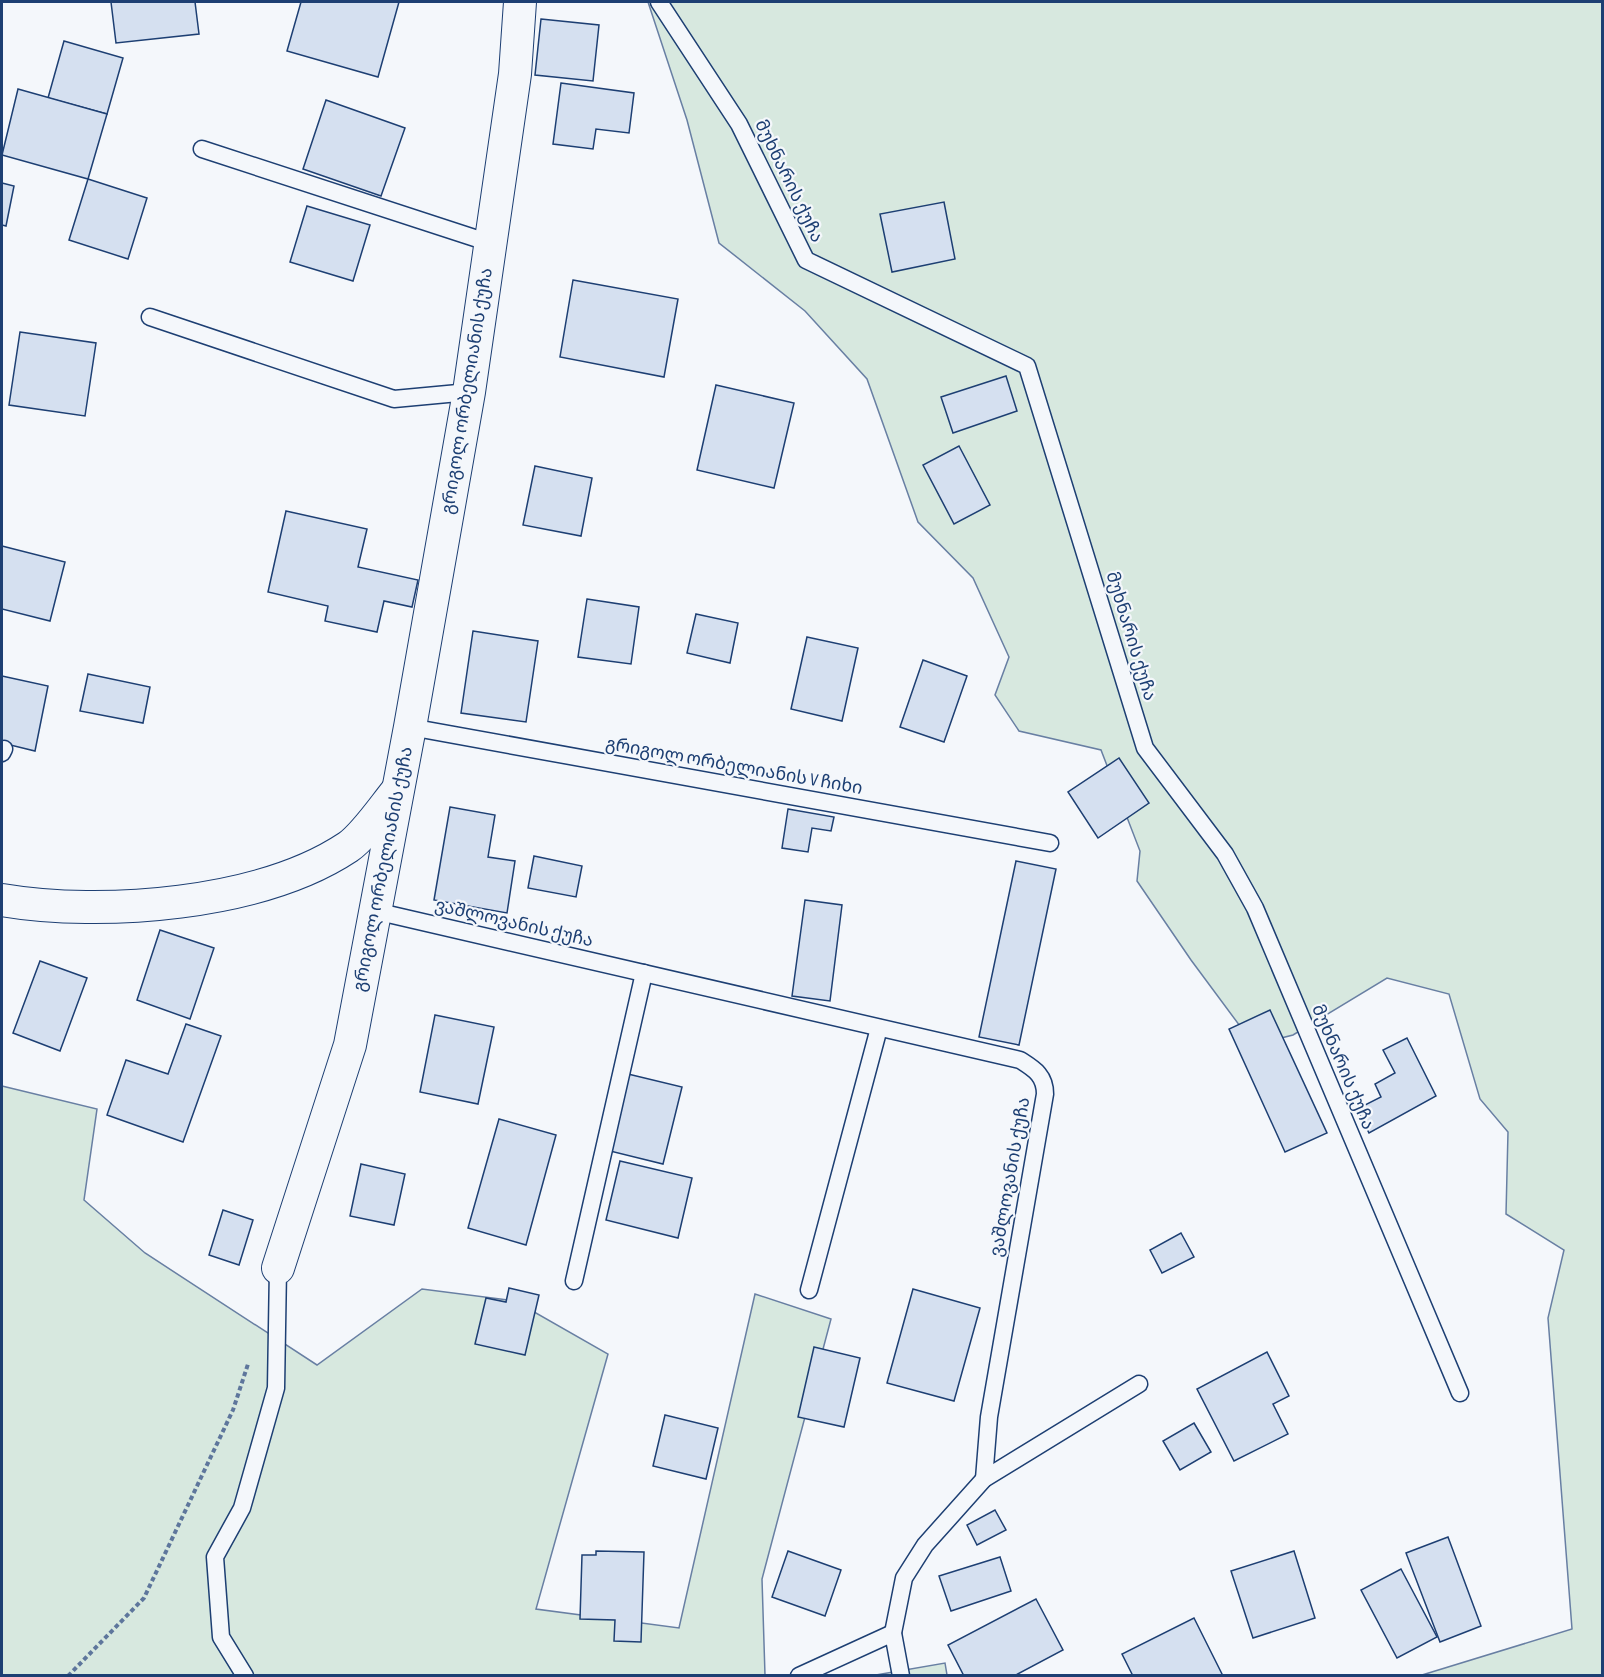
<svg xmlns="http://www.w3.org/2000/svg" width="1604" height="1677" font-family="'Sofia Sans Condensed','Noto Sans Georgian',sans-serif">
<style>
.green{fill:#d7e8df;stroke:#687fa3;stroke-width:1.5}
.building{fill:#d5e0f0;stroke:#1d3f73;stroke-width:1.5}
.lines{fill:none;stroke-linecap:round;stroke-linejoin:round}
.service-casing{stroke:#1d3f73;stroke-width:19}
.minor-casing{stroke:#1d3f73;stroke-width:34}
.path{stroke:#5e769c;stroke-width:4;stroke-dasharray:4.5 3;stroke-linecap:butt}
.service{stroke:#f4f7fb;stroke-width:16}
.minor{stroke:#f4f7fb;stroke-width:32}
.labels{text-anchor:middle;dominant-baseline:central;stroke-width:4.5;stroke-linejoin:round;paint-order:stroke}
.street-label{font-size:18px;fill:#1d3f73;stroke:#f4f7fb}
</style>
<rect width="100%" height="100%" fill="#f4f7fb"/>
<g class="green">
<polygon points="648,2 1602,2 1602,1675 1422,1675 1572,1629 1548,1318 1564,1250 1506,1214 1508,1132 1480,1099 1449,994 1387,978 1293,1035 1254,1045 1191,960 1137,881 1140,851 1101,750 1019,731 995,695 1009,657 973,578 918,522 867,379 805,311 719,243 687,120"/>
<polygon points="2,1086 97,1109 84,1200 145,1253 317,1365 422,1289 515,1301 608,1354 536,1609 679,1628 755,1294 831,1319 762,1579 765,1675 2,1676"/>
<polygon points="945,1663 947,1675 870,1676"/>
</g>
<g class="building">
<polygon points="111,2 195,2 199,34 116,43"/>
<polygon points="301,2 399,2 378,77 287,51"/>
<polygon points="541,19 599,25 593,81 535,75"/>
<polygon points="64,41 123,58 107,114 48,98"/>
<polygon points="561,83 634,93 629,133 596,129 593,149 553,144"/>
<polygon points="18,89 107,114 88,179 2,155"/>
<polygon points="326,100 405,128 381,196 303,169"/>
<polygon points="88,179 147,198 128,259 69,240"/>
<polygon points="2,183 14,186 6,226 2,225"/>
<polygon points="944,202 955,259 892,272 880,214"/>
<polygon points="307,206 370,225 353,281 290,262"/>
<polygon points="573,280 678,299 664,377 560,357"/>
<polygon points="20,332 96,343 85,416 9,405"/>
<polygon points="1006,376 1017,411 953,433 941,397"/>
<polygon points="716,385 794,403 774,488 697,470"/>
<polygon points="959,446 990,505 954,524 923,465"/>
<polygon points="535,466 592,478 581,536 523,525"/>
<polygon points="286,511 367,529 358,567 418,580 412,607 384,601 377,632 325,621 328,606 268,592"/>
<polygon points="2,546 65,562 50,621 2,609"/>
<polygon points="587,599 639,607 631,664 578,657"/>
<polygon points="696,614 738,623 730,663 687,653"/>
<polygon points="473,631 538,641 526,722 461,713"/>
<polygon points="807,637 858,648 842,721 791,709"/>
<polygon points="923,660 967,676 944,742 900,727"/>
<polygon points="88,674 150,687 143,723 80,711"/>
<polygon points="2,676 48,686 35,751 2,743"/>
<polygon points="1119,758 1149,803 1098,838 1068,792"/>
<polygon points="450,807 495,815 488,857 515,861 507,913 434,900"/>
<polygon points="788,809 834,817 831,831 812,828 808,852 782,848"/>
<polygon points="534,856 582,866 576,897 528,888"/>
<polygon points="1016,861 1056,869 1019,1045 979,1037"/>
<polygon points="805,900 842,905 830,1001 792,996"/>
<polygon points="160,930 214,948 190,1019 137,1000"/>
<polygon points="40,961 87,978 60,1051 13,1033"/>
<polygon points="1270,1010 1327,1133 1285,1152 1229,1029"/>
<polygon points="435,1015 494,1027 478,1104 420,1092"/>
<polygon points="186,1024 221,1036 183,1142 107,1115 126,1060 168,1074"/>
<polygon points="1407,1038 1436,1096 1369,1133 1357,1109 1381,1097 1375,1084 1395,1073 1383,1050"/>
<polygon points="628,1074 682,1087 663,1164 610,1151"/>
<polygon points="499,1119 556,1135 526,1245 468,1228"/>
<polygon points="620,1161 692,1178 678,1238 606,1220"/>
<polygon points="361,1164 405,1174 394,1225 350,1216"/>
<polygon points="223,1210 253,1220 239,1265 209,1255"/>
<polygon points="1181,1233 1194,1257 1162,1273 1150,1250"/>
<polygon points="509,1288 539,1295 525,1355 475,1344 486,1298 506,1302"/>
<polygon points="913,1289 980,1308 954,1401 887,1383"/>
<polygon points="814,1347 860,1358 844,1427 798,1417"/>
<polygon points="1267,1352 1289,1396 1273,1404 1288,1434 1234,1461 1197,1389"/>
<polygon points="665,1415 718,1428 706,1479 653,1466"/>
<polygon points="1194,1423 1211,1452 1180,1470 1163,1441"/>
<polygon points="995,1510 1006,1530 977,1545 967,1525"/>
<polygon points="1448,1537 1481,1626 1440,1642 1406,1553"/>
<polygon points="596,1551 644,1552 641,1642 614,1641 615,1620 580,1619 582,1555 596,1555"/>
<polygon points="788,1551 841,1570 825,1616 772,1597"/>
<polygon points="1294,1551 1315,1618 1253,1638 1231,1571"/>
<polygon points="1000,1557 1011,1591 951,1611 939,1576"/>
<polygon points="1401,1569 1437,1637 1397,1658 1361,1590"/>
<polygon points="1036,1599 1063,1650 1014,1676 964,1676 948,1645"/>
<polygon points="1194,1618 1223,1676 1133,1676 1122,1654"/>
</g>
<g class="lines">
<g class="service-casing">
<g id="service">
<polyline points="659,2 739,124 806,260 1027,366 1145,748 1225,854 1255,908 1460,1393"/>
<polyline points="202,149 490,243"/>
<polyline points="150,317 394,399 469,392"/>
<polyline points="410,727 1050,843"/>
<polyline points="2,753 4,749"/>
<path d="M375,911L1020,1060C1034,1069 1045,1075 1045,1094L989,1417L984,1479"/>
<polyline points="574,1281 644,973"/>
<polyline points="809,1290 879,1028"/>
<polyline points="245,1676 221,1637 215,1557 242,1508 276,1388 278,1268"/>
<polyline points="799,1676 893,1633"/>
<polyline points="901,1676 893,1633 904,1578 925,1545 984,1479 1139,1384"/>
</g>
</g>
<g class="minor-casing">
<g id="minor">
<path d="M2,900C102,917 261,905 348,847C364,836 383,808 396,792"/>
<polyline points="278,1268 350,1045 410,727 469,392 515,74 520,2"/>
</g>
</g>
<polyline class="path" points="68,1676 144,1598 233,1410 248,1364"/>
<use href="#service" class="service"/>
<use href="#minor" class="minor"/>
</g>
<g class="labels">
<g class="street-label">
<text transform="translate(789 181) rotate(64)">მუხნარის ქუჩა</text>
<text transform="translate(467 391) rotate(-81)">გრიგოლ ორბელიანის ქუჩა</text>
<text transform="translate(1131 636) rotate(73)">მუხნარის ქუჩა</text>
<text transform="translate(734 766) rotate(10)">გრიგოლ ორბელიანის V ჩიხი</text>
<text transform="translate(383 869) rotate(-79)">გრიგოლ ორბელიანის ქუჩა</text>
<text transform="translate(514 923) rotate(13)">ვაშლოვანის ქუჩა</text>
<text transform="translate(1343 1067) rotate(67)">მუხნარის ქუჩა</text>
<text transform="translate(1010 1177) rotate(-80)">ვაშლოვანის ქუჩა</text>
</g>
</g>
<rect width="1604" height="1677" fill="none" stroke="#1d3f73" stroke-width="6"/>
</svg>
